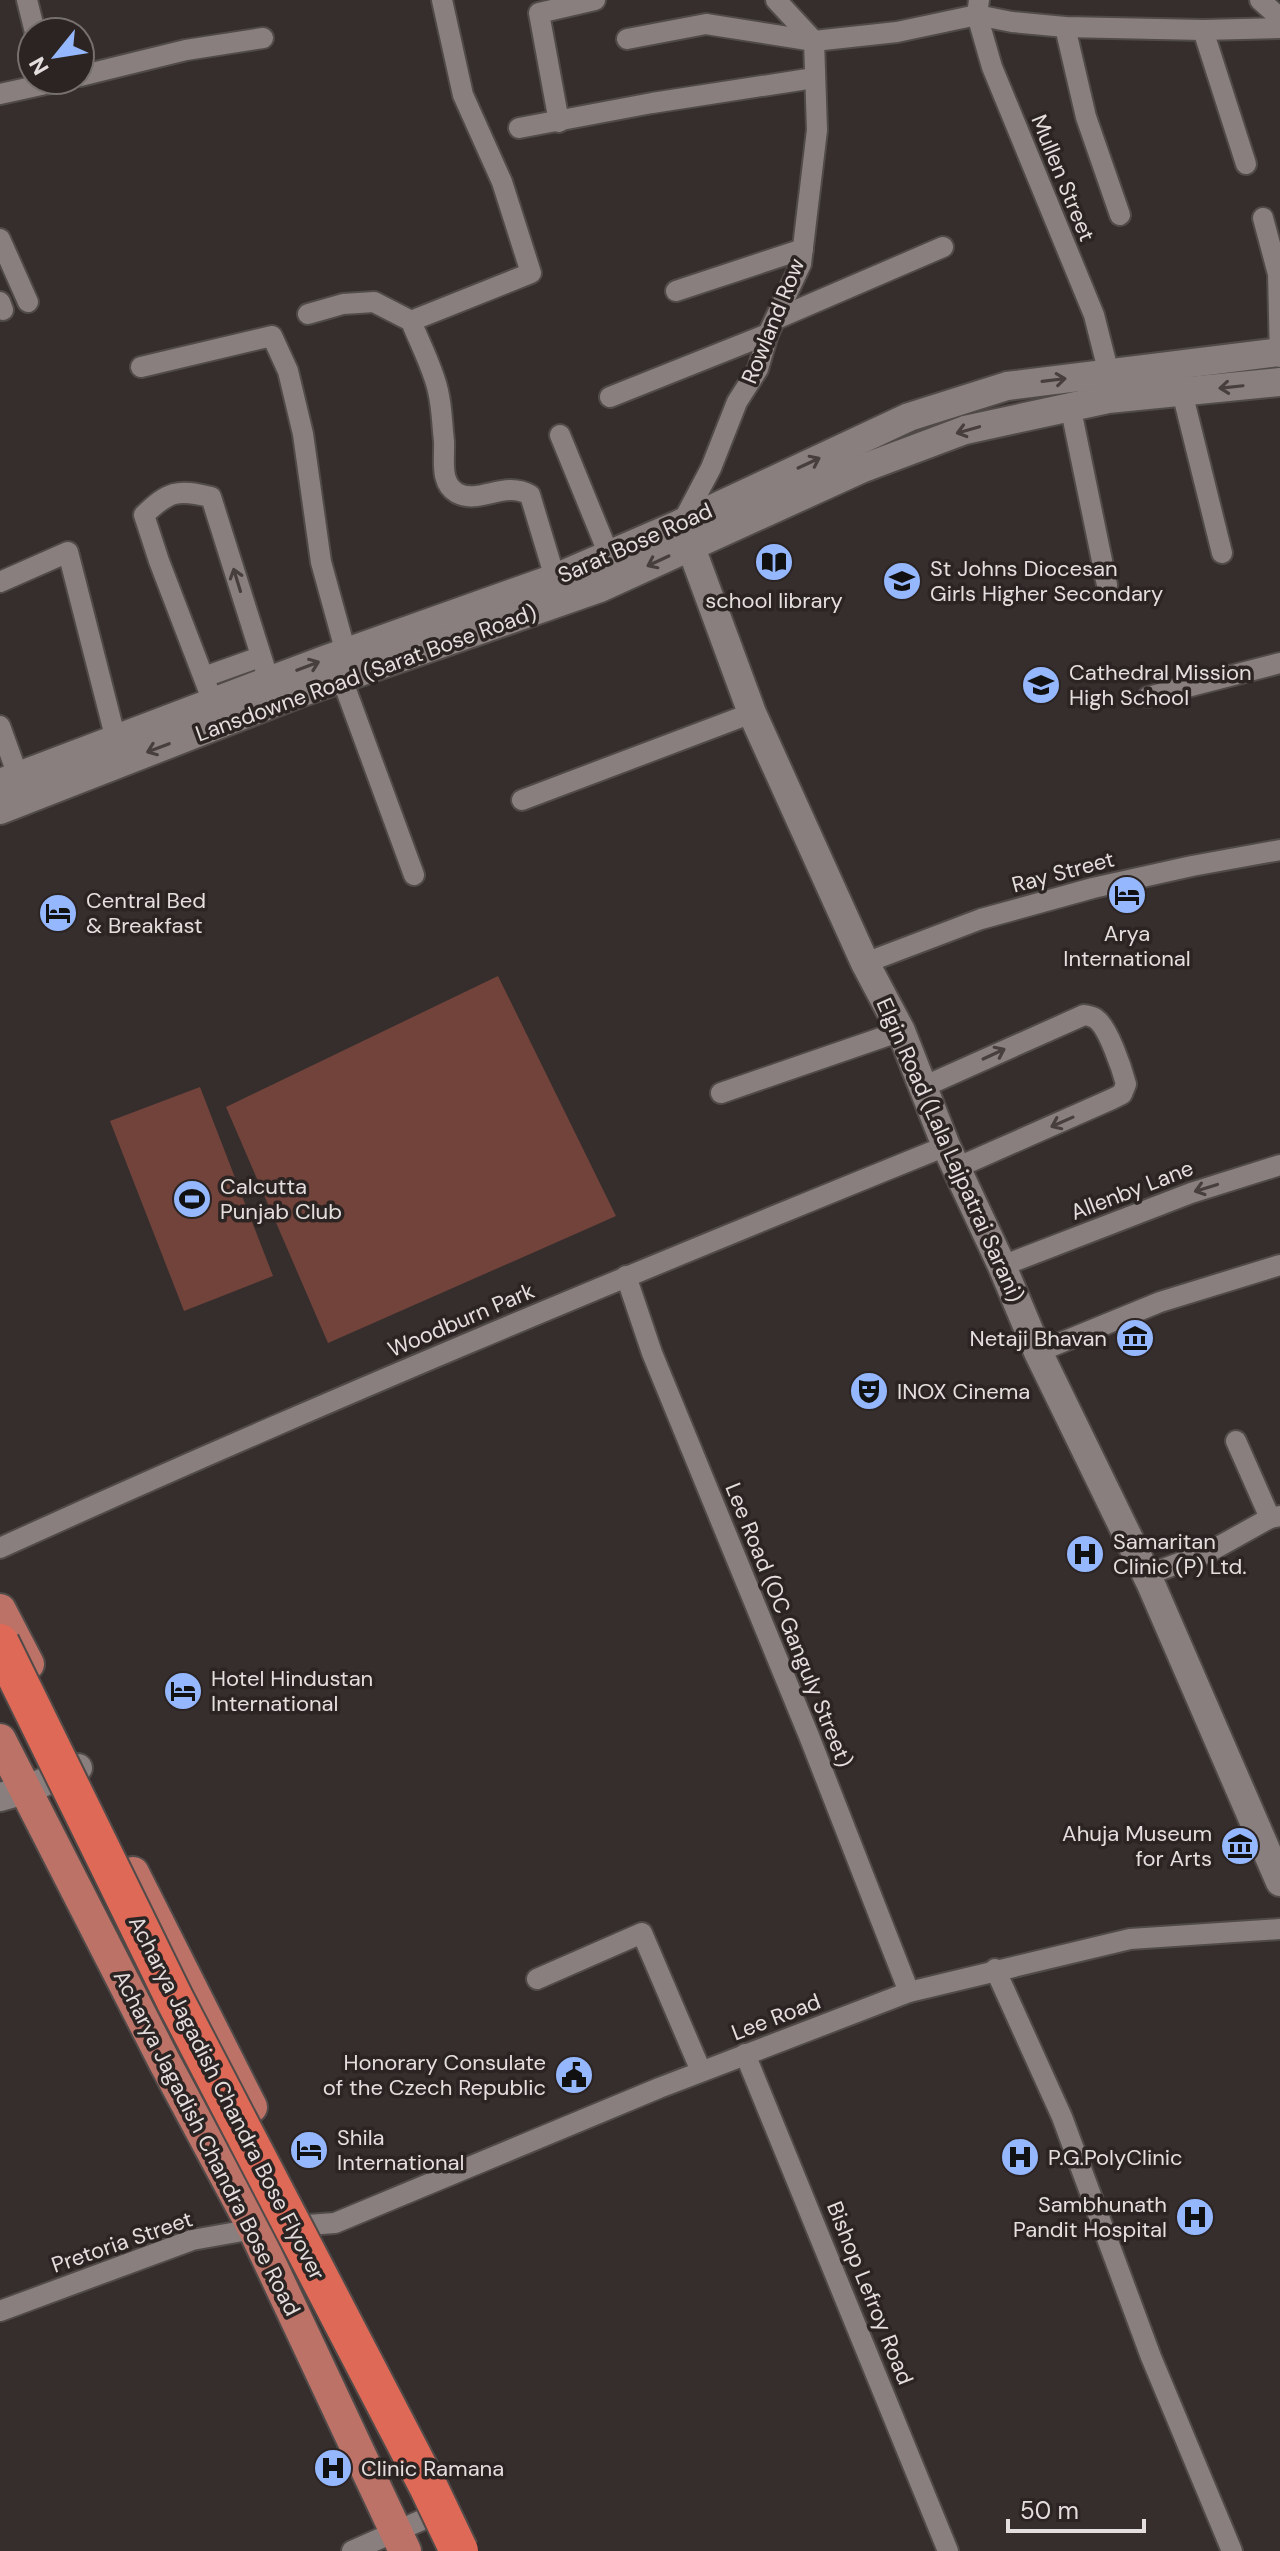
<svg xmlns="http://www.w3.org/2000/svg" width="1280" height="2551" font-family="'DM Sans',sans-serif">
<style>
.garden{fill:#71433b}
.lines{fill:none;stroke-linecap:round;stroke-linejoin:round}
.street-casing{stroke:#504a49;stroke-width:24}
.secondary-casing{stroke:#504a49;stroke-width:32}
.primary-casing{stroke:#504a49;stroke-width:36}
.street{stroke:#887f7e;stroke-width:20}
.secondary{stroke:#887f7e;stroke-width:28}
.primary{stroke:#bc7267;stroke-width:32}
.highway-bridge-casing{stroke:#504a49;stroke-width:42;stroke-linecap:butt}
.highway-bridge{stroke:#de6957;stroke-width:38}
.oneway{stroke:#473f3e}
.labels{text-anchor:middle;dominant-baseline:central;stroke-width:7;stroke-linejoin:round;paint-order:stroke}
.street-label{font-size:22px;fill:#e4dfde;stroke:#2b2423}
.poi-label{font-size:22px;fill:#e4dfde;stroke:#2b2423;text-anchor:start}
</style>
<rect width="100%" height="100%" fill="#352e2d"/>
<g class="garden">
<polygon points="498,976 616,1216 328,1343 226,1107"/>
<polygon points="200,1087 273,1276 184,1311 110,1121"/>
</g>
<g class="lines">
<g class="street-casing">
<g id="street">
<polyline points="27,0 35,32"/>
<polyline points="979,0 977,15 992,67 1094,315 1109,374"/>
<polyline points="1260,0 1280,18"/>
<polyline points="1065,27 1086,117 1120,215"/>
<polyline points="1203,30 1246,164"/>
<polyline points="627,39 706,24 814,41 897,32 977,15 1012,22 1065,27 1203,30 1280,28"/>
<polyline points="80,76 186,50 263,38"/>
<polyline points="0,94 64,80"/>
<polyline points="559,122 539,13 595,0"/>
<polyline points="519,128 652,103 814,78"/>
<polyline points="1263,218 1278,274 1280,357"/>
<polyline points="0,239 28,302"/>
<polyline points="676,291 803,249"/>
<polyline points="0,302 3,310"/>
<path d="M308,314L343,304L374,302L411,321C420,344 433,368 438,391C442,407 442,425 444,441C445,458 439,483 457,493C480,505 504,480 530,495L555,578"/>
<polyline points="776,319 943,247"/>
<polyline points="411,321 531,273 502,182 463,95 442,0"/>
<polyline points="141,367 272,336 288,371 303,434 321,562 346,653"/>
<polyline points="1182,392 1222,553"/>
<polyline points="610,397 768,334"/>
<polyline points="1070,405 1107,585"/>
<polyline points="560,435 609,555"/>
<polyline points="682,523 711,468 737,402 758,369 768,334 801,264 817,130 814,41 776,0"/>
<polyline points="0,582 68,552 116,740"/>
<polyline points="204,677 260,657"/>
<polyline points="342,679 414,875"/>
<polyline points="1148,697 1280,663"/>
<path d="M213,702L159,561L144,515C169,491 177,489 211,497L269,681"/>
<polyline points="0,726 18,776"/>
<polyline points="522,800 752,713"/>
<polyline points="865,963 981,919 1093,888 1192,866 1280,850"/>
<path d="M923,1087L1084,1015C1086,1015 1094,1017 1096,1019C1108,1027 1122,1069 1126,1084L1122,1094L1112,1099L956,1168"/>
<polyline points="721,1093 901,1031"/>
<polyline points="1002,1266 1191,1193 1280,1165"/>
<polyline points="626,1276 652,1353 809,1736 909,1992"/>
<polyline points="1038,1352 1160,1302 1280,1265"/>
<polyline points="1236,1441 1270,1518"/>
<path d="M0,1548C312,1406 628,1275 946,1146"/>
<polyline points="1147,1575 1209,1552 1270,1518 1280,1516"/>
<polyline points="995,1969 1062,2117 1151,2357 1232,2551"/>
<polyline points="537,1979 642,1933 701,2071"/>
<polyline points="745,2054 948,2551"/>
<polyline points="0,2311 192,2240 254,2229 335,2223 659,2088 909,1992 1130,1939 1280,1929"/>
<polyline points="352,2551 447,2509"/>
</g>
</g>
<g class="secondary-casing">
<g id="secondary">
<polyline points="682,523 752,713 865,963 901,1031 946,1146 1002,1266 1038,1352 1150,1582 1280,1882"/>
<polyline points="0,783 324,660 555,578 682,523 909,417 1007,386 1280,352"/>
<polyline points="0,810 297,694 600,588 861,469 965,430 1108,399 1280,382"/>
<polyline points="0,1797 25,1790 78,1768"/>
</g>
</g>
<g class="primary-casing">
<g id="primary">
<polyline points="0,1610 28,1664"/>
<polyline points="0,1740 165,2063 254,2229 405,2551"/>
<polyline points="133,1873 251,2107"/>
</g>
</g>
<use href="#street" class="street"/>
<use href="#secondary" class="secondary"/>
<use href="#primary" class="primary"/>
<g class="highway-bridge-casing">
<polyline id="highway-bridge" points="0,1643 175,2000 429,2488 459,2551"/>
</g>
<use href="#highway-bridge" class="highway-bridge"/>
</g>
<defs><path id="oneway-shaft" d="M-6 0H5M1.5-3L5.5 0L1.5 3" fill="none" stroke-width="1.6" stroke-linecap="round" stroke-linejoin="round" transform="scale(2)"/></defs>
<g class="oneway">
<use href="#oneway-shaft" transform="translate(1054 380) rotate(-7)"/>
<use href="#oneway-shaft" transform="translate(1231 387) rotate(174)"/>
<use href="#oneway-shaft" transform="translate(968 430) rotate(164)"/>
<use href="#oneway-shaft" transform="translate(809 463) rotate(-25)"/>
<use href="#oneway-shaft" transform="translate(658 561) rotate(155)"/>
<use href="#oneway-shaft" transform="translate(237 580) rotate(-107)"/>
<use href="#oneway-shaft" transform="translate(308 666) rotate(-21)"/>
<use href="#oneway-shaft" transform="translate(158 748) rotate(159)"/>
<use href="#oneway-shaft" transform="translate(994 1054) rotate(-25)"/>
<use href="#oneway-shaft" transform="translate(1062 1122) rotate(156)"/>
<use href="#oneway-shaft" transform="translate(1206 1188) rotate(163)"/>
</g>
<defs>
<g id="library-disc" transform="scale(2)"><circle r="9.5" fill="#94b7fd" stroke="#2b2423"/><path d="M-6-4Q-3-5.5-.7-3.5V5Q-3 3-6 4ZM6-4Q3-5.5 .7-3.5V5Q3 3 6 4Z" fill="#111"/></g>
<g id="school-disc" transform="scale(2)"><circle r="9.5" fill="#94b7fd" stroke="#2b2423"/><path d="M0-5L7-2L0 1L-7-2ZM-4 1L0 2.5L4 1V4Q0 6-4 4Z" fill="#111"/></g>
<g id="hotel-disc" transform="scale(2)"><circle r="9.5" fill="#94b7fd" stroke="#2b2423"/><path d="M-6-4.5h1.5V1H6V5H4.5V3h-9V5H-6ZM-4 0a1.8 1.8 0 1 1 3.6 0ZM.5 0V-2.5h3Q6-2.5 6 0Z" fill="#111"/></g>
<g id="stadium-disc" transform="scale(2)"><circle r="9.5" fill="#94b7fd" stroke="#2b2423"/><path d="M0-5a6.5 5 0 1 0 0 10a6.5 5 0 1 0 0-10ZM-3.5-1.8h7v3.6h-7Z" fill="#111"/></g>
<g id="museum-disc" transform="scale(2)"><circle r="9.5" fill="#94b7fd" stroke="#2b2423"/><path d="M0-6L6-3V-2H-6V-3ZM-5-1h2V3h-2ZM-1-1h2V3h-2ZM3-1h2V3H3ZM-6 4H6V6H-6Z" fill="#111"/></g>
<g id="theatre-disc" transform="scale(2)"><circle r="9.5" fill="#94b7fd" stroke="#2b2423"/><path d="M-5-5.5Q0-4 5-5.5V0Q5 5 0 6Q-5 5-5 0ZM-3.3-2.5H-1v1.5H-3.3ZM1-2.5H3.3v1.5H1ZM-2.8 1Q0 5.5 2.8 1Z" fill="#111"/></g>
<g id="hospital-disc" transform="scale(2)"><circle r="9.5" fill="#94b7fd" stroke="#2b2423"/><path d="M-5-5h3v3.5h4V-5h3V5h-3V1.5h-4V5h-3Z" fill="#111"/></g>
<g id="civic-disc" transform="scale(2)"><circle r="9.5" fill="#94b7fd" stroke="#2b2423"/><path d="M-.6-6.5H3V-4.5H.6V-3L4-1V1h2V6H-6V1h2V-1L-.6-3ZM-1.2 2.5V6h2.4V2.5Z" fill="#111"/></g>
</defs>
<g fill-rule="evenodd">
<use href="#library-disc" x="774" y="562"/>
<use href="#school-disc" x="902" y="581"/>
<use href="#school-disc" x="1041" y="685"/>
<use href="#hotel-disc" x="1127" y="895"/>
<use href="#hotel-disc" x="58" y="913"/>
<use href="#stadium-disc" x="192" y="1199"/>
<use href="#museum-disc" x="1135" y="1338"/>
<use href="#theatre-disc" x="869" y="1391"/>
<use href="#hospital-disc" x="1085" y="1554"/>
<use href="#hotel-disc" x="183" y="1691"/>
<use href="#museum-disc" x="1240" y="1846"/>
<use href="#civic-disc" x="574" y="2075"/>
<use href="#hotel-disc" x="309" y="2150"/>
<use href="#hospital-disc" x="1020" y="2157"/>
<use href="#hospital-disc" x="1195" y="2217"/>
<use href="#hospital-disc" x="333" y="2468"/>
</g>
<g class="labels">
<g class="street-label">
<text transform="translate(1063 178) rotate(68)">Mullen Street</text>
<text transform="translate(773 321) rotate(-68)">Rowland Row</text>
<text transform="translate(635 543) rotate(-24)">Sarat Bose Road</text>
<text transform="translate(366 673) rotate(-20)">Lansdowne Road (Sarat Bose Road)</text>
<text transform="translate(1063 872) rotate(-15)">Ray Street</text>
<text transform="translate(950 1150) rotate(66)">Elgin Road (Lala Lajpatrai Sarani)</text>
<text transform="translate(1132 1190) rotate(-21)">Allenby Lane</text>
<text transform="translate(461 1320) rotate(-23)">Woodburn Park</text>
<text transform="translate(789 1625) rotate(68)">Lee Road (OC Ganguly Street)</text>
<text transform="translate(776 2017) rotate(-21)">Lee Road</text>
<text transform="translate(227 2098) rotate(63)">Acharya Jagadish Chandra Bose Flyover</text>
<text transform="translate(207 2143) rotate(63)">Acharya Jagadish Chandra Bose Road</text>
<text transform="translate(122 2242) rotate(-19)">Pretoria Street</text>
<text transform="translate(870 2293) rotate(68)">Bishop Lefroy Road</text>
</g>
<g class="poi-label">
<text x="930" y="568">St Johns Diocesan<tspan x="930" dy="25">Girls Higher Secondary</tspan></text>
<text x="774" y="600" text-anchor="middle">school library</text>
<text x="1069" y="672">Cathedral Mission<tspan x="1069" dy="25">High School</tspan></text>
<text x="86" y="900">Central Bed<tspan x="86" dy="25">&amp; Breakfast</tspan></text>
<text x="1127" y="933" text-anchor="middle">Arya<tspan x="1127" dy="25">International</tspan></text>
<text x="220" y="1186">Calcutta<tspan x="220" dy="25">Punjab Club</tspan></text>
<text x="1107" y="1338" text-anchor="end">Netaji Bhavan</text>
<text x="897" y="1391">INOX Cinema</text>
<text x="1113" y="1541">Samaritan<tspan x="1113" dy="25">Clinic (P) Ltd.</tspan></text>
<text x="211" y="1678">Hotel Hindustan<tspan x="211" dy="25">International</tspan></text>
<text x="1212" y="1833" text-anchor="end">Ahuja Museum<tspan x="1212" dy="25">for Arts</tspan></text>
<text x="546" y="2062" text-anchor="end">Honorary Consulate<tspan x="546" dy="25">of the Czech Republic</tspan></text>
<text x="337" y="2137">Shila<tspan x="337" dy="25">International</tspan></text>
<text x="1048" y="2157">P.G.PolyClinic</text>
<text x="1167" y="2204" text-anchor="end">Sambhunath<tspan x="1167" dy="25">Pandit Hospital</tspan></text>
<text x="361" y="2468">Clinic Ramana</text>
</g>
</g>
<g transform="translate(56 56) rotate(240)"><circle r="38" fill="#2b2423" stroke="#756f6e" stroke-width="2"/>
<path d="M0-6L14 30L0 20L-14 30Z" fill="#94b7fd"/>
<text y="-12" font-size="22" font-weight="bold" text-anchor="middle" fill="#e4dfde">N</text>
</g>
<path d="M1008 2519v12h136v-12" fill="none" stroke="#e4dfde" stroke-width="4"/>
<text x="1020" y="2519" font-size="24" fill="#e4dfde" stroke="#2b2423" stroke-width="6" paint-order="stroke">50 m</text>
</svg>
